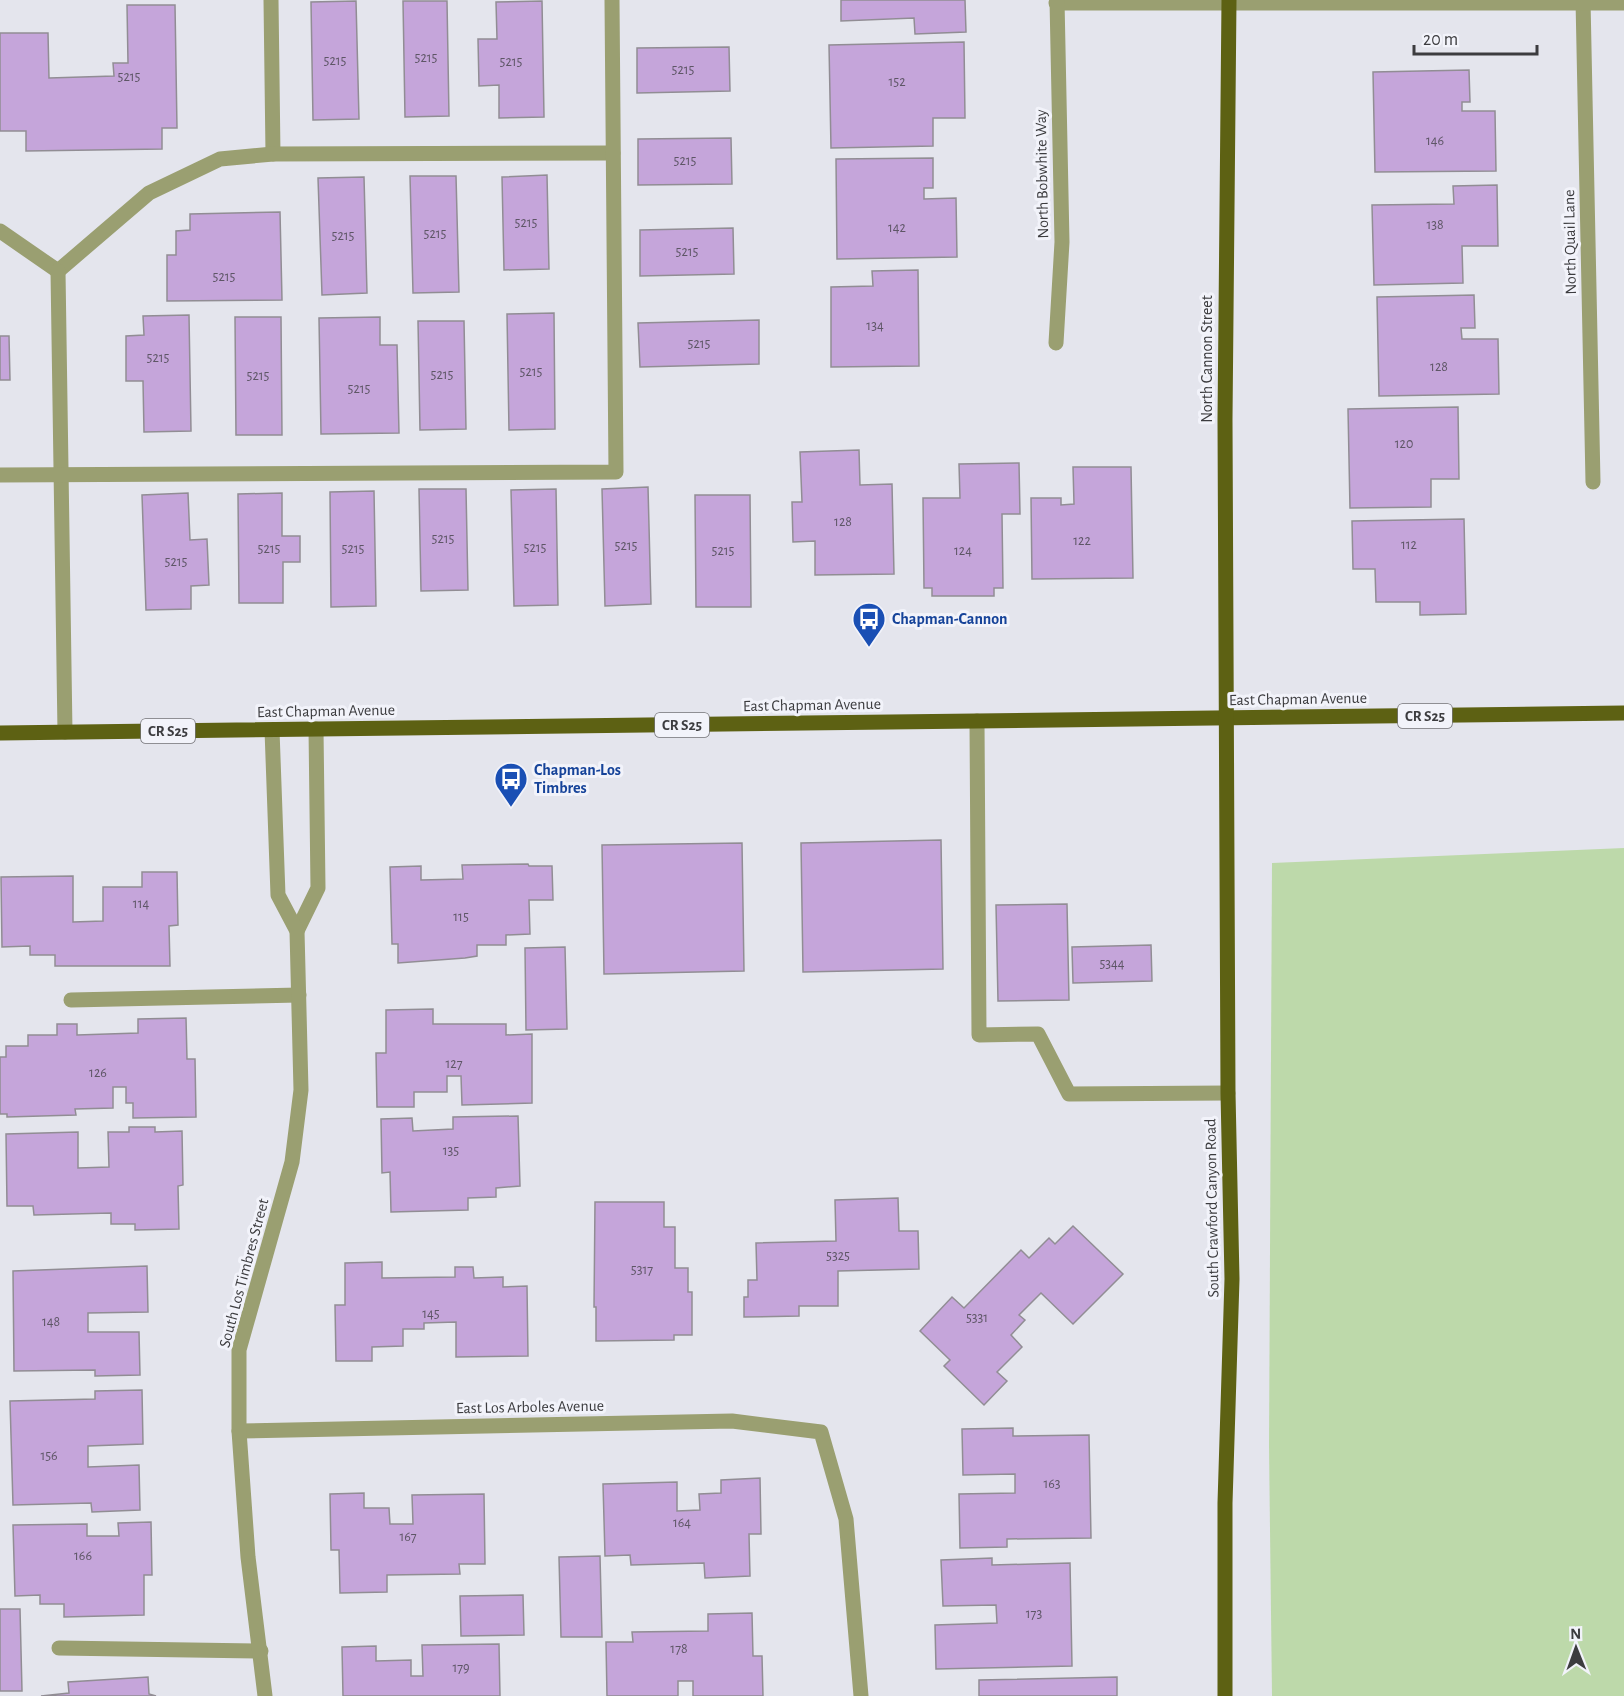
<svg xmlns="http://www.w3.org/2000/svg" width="1624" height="1696" font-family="'Alegreya Sans',sans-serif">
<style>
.green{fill:#bdd9aa}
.building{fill:#c5a5da;stroke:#918d94;stroke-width:1.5}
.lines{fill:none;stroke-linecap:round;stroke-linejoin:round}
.minor{stroke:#9a9f71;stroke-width:15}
.major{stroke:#5d6113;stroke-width:15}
.labels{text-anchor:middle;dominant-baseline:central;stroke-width:6;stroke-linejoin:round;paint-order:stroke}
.number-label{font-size:14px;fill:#5e5666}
.shield{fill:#f2f3fa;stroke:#737377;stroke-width:1.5}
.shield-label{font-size:15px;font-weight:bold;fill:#3c3c3f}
.street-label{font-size:16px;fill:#3c3c3f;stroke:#f2f3fa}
.transit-label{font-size:16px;font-weight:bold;fill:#164399;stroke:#f2f3fa;text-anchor:start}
</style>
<rect width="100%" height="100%" fill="#e4e5ed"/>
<polygon class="green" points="1624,848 1624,1696 1272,1696 1269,1446 1272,863"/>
<g class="building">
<polygon points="841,0 965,0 966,32 915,34 914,18 841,21"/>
<polygon points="356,1 359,119 313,120 311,2"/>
<polygon points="403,1 447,1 449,116 405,117"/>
<polygon points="542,1 544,117 499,118 499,85 479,86 478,39 497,39 496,2"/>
<polygon points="127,5 175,5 177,128 162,128 162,149 26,151 26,131 0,131 0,33 48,33 49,78 114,76 113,63 128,63"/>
<polygon points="964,42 965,118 933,118 933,146 831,148 829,45"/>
<polygon points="729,47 730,91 637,93 637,48"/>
<polygon points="1469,70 1470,102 1462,102 1462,111 1495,111 1496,171 1375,172 1373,72"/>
<polygon points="731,138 732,184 638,185 638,139"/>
<polygon points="933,158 933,188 924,188 924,199 956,198 957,257 837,259 836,159"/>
<polygon points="547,175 549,269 504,270 502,177"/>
<polygon points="410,176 456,176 459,292 413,293"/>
<polygon points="364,177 367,293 322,295 318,178"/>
<polygon points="1497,185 1498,246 1462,246 1463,283 1374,285 1372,205 1454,204 1453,186"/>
<polygon points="280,212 282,300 167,301 167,255 176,255 176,231 190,230 190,214"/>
<polygon points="733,228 734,274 640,276 640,230"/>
<polygon points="918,270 919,366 831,367 831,287 873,286 872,271"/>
<polygon points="1474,295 1475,328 1461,328 1462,339 1498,339 1499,394 1379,396 1377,297"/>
<polygon points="554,313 555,429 509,430 507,314"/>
<polygon points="189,315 191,431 144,432 143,381 126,381 126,336 144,335 143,316"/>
<polygon points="235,317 281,317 282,435 236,435"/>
<polygon points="380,317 380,345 397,345 399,433 321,434 319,318"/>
<polygon points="759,320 759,364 640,367 638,323"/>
<polygon points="418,321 464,321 466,429 420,430"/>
<polygon points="0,336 9,336 10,380 0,380"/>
<polygon points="1458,407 1459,479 1431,479 1431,507 1350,508 1348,409"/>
<polygon points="859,450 860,485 892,484 894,574 815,575 815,541 793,542 792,502 802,502 800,452"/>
<polygon points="1019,463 1020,514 1002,514 1003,588 994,588 994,596 932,596 932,588 924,588 923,498 960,498 959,464"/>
<polygon points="1073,467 1131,467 1133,578 1032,579 1031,498 1061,498 1061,505 1074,504"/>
<polygon points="648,487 651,604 605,606 602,489"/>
<polygon points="419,489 466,489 468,590 421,591"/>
<polygon points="556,489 558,605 514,606 511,490"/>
<polygon points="374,491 376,606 331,607 330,492"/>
<polygon points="188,493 190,540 207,539 209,585 191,586 191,609 146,610 142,495"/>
<polygon points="282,493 282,536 300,536 300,562 283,562 283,603 239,603 238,494"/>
<polygon points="695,495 750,495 751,607 696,607"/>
<polygon points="1464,519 1466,614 1420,615 1420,602 1376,602 1375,569 1353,569 1352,521"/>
<polygon points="941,840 943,969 803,972 801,843"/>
<polygon points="742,843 744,971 604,974 602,845"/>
<polygon points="528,864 529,866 552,866 553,900 529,900 530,934 506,935 506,945 477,945 477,956 465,958 398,963 398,944 392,944 390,867 421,866 421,880 463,879 462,865"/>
<polygon points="142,872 177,872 178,925 169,926 170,966 55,966 55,955 30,955 30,946 2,947 1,877 73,876 73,922 103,921 103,887 142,887"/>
<polygon points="1067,904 1069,1000 998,1001 996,905"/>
<polygon points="1151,945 1152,981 1073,983 1072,947"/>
<polygon points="565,947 567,1029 526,1030 525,948"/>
<polygon points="433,1009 433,1024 506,1024 506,1035 532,1034 532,1103 462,1105 461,1076 447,1076 447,1092 414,1092 414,1107 377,1107 376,1053 386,1053 386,1010"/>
<polygon points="186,1018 187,1059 195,1059 196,1117 133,1118 133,1103 126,1103 126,1087 113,1087 113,1108 75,1109 76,1115 7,1117 7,1114 0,1114 0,1057 6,1057 6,1046 28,1046 28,1035 57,1035 57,1024 77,1024 77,1035 138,1033 138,1019"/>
<polygon points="518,1116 520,1186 496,1188 496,1197 468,1198 468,1210 391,1212 390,1172 382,1173 381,1119 412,1118 413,1131 453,1129 453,1117"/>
<polygon points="129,1127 155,1127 155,1132 182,1131 183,1185 178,1186 179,1229 135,1230 135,1224 111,1224 111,1213 34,1215 33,1206 7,1206 6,1134 78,1132 78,1168 109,1167 108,1132 129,1132"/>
<polygon points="898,1198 899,1231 918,1231 919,1269 838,1271 838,1306 799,1306 799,1316 744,1317 744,1297 748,1297 748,1280 757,1280 756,1243 836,1241 835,1200"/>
<polygon points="595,1202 664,1202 664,1227 675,1227 675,1268 688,1268 688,1292 692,1292 692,1335 674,1335 674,1340 596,1341 596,1307 594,1307"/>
<polygon points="1073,1226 1123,1274 1073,1324 1041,1293 1019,1315 1025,1320 1011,1335 1022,1347 997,1372 1007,1381 984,1405 944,1366 950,1360 920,1331 952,1297 964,1308 1021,1250 1029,1258 1049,1238 1055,1244"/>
<polygon points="382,1262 382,1278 455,1277 455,1267 473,1267 474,1278 503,1277 503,1287 527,1286 528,1356 456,1357 456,1322 424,1323 424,1329 403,1329 403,1346 372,1347 372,1361 336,1361 335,1305 345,1305 345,1263"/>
<polygon points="147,1266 148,1312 88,1313 88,1332 139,1332 140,1375 95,1376 95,1370 14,1371 13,1271"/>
<polygon points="142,1390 143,1444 88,1446 88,1467 139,1465 140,1510 92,1512 91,1503 13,1505 10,1401 95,1399 95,1391"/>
<polygon points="1013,1428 1013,1436 1089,1435 1091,1538 1007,1539 1007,1547 960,1548 959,1494 1015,1493 1015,1474 963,1475 962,1429"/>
<polygon points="760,1478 761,1534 749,1534 750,1576 705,1578 704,1563 631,1565 630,1555 605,1556 603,1484 677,1482 677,1511 700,1510 699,1494 721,1493 721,1480"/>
<polygon points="364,1493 364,1508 389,1508 390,1524 413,1524 412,1495 484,1494 485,1564 459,1564 460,1574 387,1575 387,1592 340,1593 339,1550 331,1550 330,1494"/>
<polygon points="151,1522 152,1575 144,1575 144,1615 64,1617 64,1604 40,1604 40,1595 15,1596 13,1525 87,1524 87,1536 119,1536 118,1523"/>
<polygon points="600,1556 602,1637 561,1637 559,1557"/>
<polygon points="992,1558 992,1565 1070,1563 1072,1666 936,1669 935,1625 997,1623 996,1605 943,1606 941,1560"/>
<polygon points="523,1595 524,1635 461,1636 460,1596"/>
<polygon points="0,1609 20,1609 22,1691 0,1691"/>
<polygon points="752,1613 753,1656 762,1656 763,1696 693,1696 693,1681 678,1681 678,1696 607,1696 606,1642 633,1642 632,1632 708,1631 708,1614"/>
<polygon points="499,1644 500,1696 343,1696 342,1647 376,1646 376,1661 411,1660 411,1676 423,1676 422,1645"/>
<polygon points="148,1677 149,1694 156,1696 41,1696 69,1693 68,1682"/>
<polygon points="1117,1677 1117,1696 979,1696 979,1680"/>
</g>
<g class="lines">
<g class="minor">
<polyline points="271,0 273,154"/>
<polyline points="1583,0 1593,482"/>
<polyline points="1056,3 1624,3"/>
<polyline points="0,231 58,271 149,193 220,159 273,154 613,153"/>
<polyline points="58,271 65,732"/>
<polyline points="1056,343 1062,242 1057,0"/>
<polyline points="0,475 616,472 612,0"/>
<polyline points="977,721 979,1035 1038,1034 1069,1094 1228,1093"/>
<polyline points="297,931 318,888 316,729"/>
<polyline points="71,1000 299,995"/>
<polyline points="239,1431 732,1421 821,1432 846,1519 861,1696"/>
<polyline points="59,1648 261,1651"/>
<polyline points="265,1696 248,1557 239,1431 239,1350 292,1162 301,1090 297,931 278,895 272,730"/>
</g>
<g class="major">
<polyline points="0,733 1624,713"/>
<polyline points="1225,1696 1225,1503 1232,1279 1228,1093 1225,419 1229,0"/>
</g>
</g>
<defs>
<g id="bus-pin" transform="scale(1.725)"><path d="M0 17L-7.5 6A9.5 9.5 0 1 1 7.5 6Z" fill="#1a4fb4" stroke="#f2f3fa"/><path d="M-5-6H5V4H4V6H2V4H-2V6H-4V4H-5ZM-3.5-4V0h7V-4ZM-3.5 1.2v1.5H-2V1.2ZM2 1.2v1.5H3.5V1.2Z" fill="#fff"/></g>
</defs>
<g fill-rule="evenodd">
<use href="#bus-pin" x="869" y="619"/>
<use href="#bus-pin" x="511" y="779"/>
</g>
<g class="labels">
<g class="number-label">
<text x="426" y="58">5215</text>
<text x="335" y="61">5215</text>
<text x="511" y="62">5215</text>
<text x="683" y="70">5215</text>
<text x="129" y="77">5215</text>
<text x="897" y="82">152</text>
<text x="1435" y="141">146</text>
<text x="685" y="161">5215</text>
<text x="526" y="223">5215</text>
<text x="1435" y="225">138</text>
<text x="897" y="228">142</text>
<text x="435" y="234">5215</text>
<text x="343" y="236">5215</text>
<text x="687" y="252">5215</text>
<text x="224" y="277">5215</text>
<text x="875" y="326">134</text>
<text x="699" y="344">5215</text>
<text x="158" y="358">5215</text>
<text x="1439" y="367">128</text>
<text x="531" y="372">5215</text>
<text x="442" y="375">5215</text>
<text x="258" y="376">5215</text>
<text x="359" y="389">5215</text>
<text x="1404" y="444">120</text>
<text x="843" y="522">128</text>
<text x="443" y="539">5215</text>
<text x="1082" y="541">122</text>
<text x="1409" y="545">112</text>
<text x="626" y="546">5215</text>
<text x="535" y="548">5215</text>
<text x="269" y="549">5215</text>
<text x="353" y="549">5215</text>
<text x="723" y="551">5215</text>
<text x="963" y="551">124</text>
<text x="176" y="562">5215</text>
<text x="141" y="904">114</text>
<text x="461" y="917">115</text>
<text x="1112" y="964">5344</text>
<text x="454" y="1064">127</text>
<text x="98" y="1073">126</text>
<text x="451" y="1151">135</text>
<text x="838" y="1256">5325</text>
<text x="642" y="1270">5317</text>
<text x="431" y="1314">145</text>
<text x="977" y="1318">5331</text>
<text x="51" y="1322">148</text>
<text x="49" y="1456">156</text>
<text x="1052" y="1484">163</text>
<text x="682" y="1523">164</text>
<text x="408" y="1537">167</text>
<text x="83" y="1556">166</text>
<text x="1034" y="1614">173</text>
<text x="679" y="1649">178</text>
<text x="461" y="1668">179</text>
</g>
<g class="shield">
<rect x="1398" y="704" width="54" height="24" rx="4.5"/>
<rect x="655" y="713" width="54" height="24" rx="4.5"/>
<rect x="141" y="719" width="54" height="24" rx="4.5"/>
</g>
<g class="shield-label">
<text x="1425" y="716">CR S25</text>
<text x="682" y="725">CR S25</text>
<text x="168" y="731">CR S25</text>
</g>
<g class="street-label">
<text transform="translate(1042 174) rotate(-91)">North Bobwhite Way</text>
<text transform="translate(1570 242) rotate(-91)">North Quail Lane</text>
<text transform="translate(1207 359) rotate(-90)">North Cannon Street</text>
<text transform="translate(1298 699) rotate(-1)">East Chapman Avenue</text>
<text transform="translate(812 705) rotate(-1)">East Chapman Avenue</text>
<text transform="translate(326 711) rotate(-1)">East Chapman Avenue</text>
<text transform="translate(1212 1208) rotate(-91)">South Crawford Canyon Road</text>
<text transform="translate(244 1273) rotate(-75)">South Los Timbres Street</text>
<text transform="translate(530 1407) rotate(-1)">East Los Arboles Avenue</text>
</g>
<g class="transit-label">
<text x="892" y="619">Chapman-Cannon</text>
<text x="534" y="770">Chapman-Los<tspan x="534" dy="18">Timbres</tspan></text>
</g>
</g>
<g transform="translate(1576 1648) rotate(359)" stroke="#f2f3fa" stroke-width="4.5" paint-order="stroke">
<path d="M0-4.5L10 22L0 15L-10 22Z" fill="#3c3c3f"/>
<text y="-9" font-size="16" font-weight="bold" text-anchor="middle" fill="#3c3c3f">N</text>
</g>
<path d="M1414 45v9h123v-9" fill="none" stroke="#3c3c3f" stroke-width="3"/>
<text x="1423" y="45" font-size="18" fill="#3c3c3f" stroke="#f2f3fa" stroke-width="4.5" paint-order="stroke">20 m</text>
</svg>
